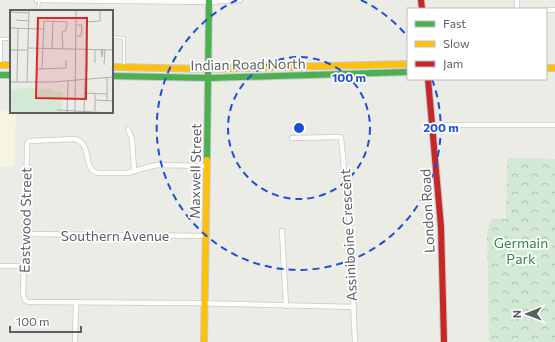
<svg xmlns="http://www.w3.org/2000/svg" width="555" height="342" font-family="Commissioner,sans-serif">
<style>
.commercial{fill:#f6f5e0}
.forest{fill:url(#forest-crowns)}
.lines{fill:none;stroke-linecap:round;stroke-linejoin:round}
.lane-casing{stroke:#c9cac9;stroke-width:3.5}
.street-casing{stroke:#c9cac9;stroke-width:6}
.fast-casing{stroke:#c8c8c8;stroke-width:8}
.slow-casing{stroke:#c8c8c8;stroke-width:8}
.jam-casing{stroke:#c8c8c8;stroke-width:8}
.lane{stroke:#fcfcfb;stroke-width:2}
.street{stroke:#fcfcfb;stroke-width:4.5}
.fast{stroke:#4caf50;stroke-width:6}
.slow{stroke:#ffc107;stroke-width:6}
.jam{stroke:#c62828;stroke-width:6}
.ring{fill:none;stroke:#1d4ed8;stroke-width:2;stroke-dasharray:7 5}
.labels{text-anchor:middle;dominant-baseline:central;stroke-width:3.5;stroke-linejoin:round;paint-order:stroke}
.street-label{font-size:14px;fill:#5c5f65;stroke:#fff}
.park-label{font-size:14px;fill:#338544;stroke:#fff}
.inset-road{fill:none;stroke:#aeb0af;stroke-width:1}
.view{fill:#d62828;fill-opacity:0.15;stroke:#d62828;stroke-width:2}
.inset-edge{fill:none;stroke:#5c5f65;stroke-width:2}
.centre{fill:#1d4ed8;stroke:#fff;stroke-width:2}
.ring-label{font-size:12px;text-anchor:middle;font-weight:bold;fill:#1d4ed8;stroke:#fff;stroke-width:3.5;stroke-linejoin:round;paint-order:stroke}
</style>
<defs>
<pattern id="forest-crowns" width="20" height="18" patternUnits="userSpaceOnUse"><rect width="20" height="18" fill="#d4e9d5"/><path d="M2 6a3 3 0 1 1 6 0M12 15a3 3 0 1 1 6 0" fill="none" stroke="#afc0b0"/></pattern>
</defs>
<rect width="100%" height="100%" fill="#ecece7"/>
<polygon class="commercial" points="0,110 11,110 11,112 16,112 14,167 0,167"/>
<polygon class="forest" points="507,158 555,159 555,342 489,342 487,232 492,218 506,219"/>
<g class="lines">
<g class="lane-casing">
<g id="lane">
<polyline points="38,10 39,1"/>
<polyline points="112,37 124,38 124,67"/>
<polyline points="0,39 1,39 1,64"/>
<polyline points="1,39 11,39"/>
</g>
</g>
<g class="street-casing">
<g id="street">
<polyline points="37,0 209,2 240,0"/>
<polyline points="517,9 517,0"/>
<polyline points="546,10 555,10"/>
<polyline points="433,125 555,125"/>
<polyline points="128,129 132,139 134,170"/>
<polyline points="292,138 341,137 347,201 349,217 355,342"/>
<path d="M207,166L156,165L127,173H98C82,170 93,144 75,139L29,141L27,143V152L23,294L25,300L28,302L192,303L354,307"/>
<polyline points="282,231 286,306"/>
<polyline points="25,234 206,236"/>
<polyline points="0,266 24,266"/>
<polyline points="75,342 76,302"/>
</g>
</g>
<g class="fast-casing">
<g id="fast">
<polyline points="0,75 11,75"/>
<polyline points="112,76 209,78 408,72"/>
<polyline points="207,160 209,0"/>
</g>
</g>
<g class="slow-casing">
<g id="slow">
<polyline points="0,65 11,65"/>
<polyline points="112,67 209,69 408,64"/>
<polyline points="546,68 555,68"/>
<polyline points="204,342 207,160"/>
</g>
</g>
<g class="jam-casing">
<g id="jam">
<polyline points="421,0 422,9"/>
<polyline points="428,79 441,227 444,342"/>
</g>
</g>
<use href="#lane" class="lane"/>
<use href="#street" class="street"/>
<use href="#fast" class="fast"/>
<use href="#slow" class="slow"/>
<use href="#jam" class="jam"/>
</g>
<g class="ring">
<circle cx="299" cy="128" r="71"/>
<path d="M361 0A142 142 0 0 1 408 37M432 79A142 142 0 1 1 237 0"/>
</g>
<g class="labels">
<g class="street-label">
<text transform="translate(248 64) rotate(-1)">Indian Road North</text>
<text transform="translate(195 171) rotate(-89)">Maxwell Street</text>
<text transform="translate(427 211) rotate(-93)">London Road</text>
<text transform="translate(25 220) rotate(-89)">Eastwood Street</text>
<text x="115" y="235">Southern Avenue</text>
<text transform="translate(348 235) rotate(-93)">Assiniboine Crescent</text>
</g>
<g class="park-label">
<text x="521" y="242">Germain<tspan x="521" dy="16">Park</tspan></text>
</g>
</g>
<g transform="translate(10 10)">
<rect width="103" height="103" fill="#ecece7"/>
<path d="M13,78L42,79L44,81L53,82L52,103H0V80Z" fill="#d4e9d5"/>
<path class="inset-road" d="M0,2L19,3M6,10L19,11M0,18L33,19M67,26H71L72,15H67M18,38L103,40M42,38L43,11M91,39L92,47L93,39M0,40H18M85,53V39M94,55L95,39M26,59L56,58V50M32,59L34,11L57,12L56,20L52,22L53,38M77,61V12L90,11V0M0,72H43L103,67M7,72L8,18M17,72L19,0M74,83L97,84M85,90L103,91M97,91V68M47,100L101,103M85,101V84M57,103L58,71M65,103L66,0M74,103L75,70"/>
<path class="view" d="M28,8H77L76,89L26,88Z"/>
<rect width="103" height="103" class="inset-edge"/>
</g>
<circle cx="299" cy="128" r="6" class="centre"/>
<g class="ring-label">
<text x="349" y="82">100 m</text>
<text x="441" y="132">200 m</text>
</g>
<rect x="407" y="8" width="140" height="72" fill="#ffffff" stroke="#bebfc1"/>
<rect x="415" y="21" width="20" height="6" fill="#4caf50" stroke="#bebfc1"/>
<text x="443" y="28" font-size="12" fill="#5c5f65">Fast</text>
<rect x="415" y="41" width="20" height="6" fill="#ffc107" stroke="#bebfc1"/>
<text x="443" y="48" font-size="12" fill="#5c5f65">Slow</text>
<rect x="415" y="61" width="20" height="6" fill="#c62828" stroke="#bebfc1"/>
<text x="443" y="68" font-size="12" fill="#5c5f65">Jam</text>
<g transform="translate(527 314) rotate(269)" stroke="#ffffff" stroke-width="3" paint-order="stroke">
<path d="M0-3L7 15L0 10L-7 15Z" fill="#5c5f65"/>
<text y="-6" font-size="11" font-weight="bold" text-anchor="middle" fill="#5c5f65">N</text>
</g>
<path d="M10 326v6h71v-6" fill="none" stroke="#5c5f65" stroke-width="2"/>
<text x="16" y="326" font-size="12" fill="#5c5f65" stroke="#ffffff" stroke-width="3" paint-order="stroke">100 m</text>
</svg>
